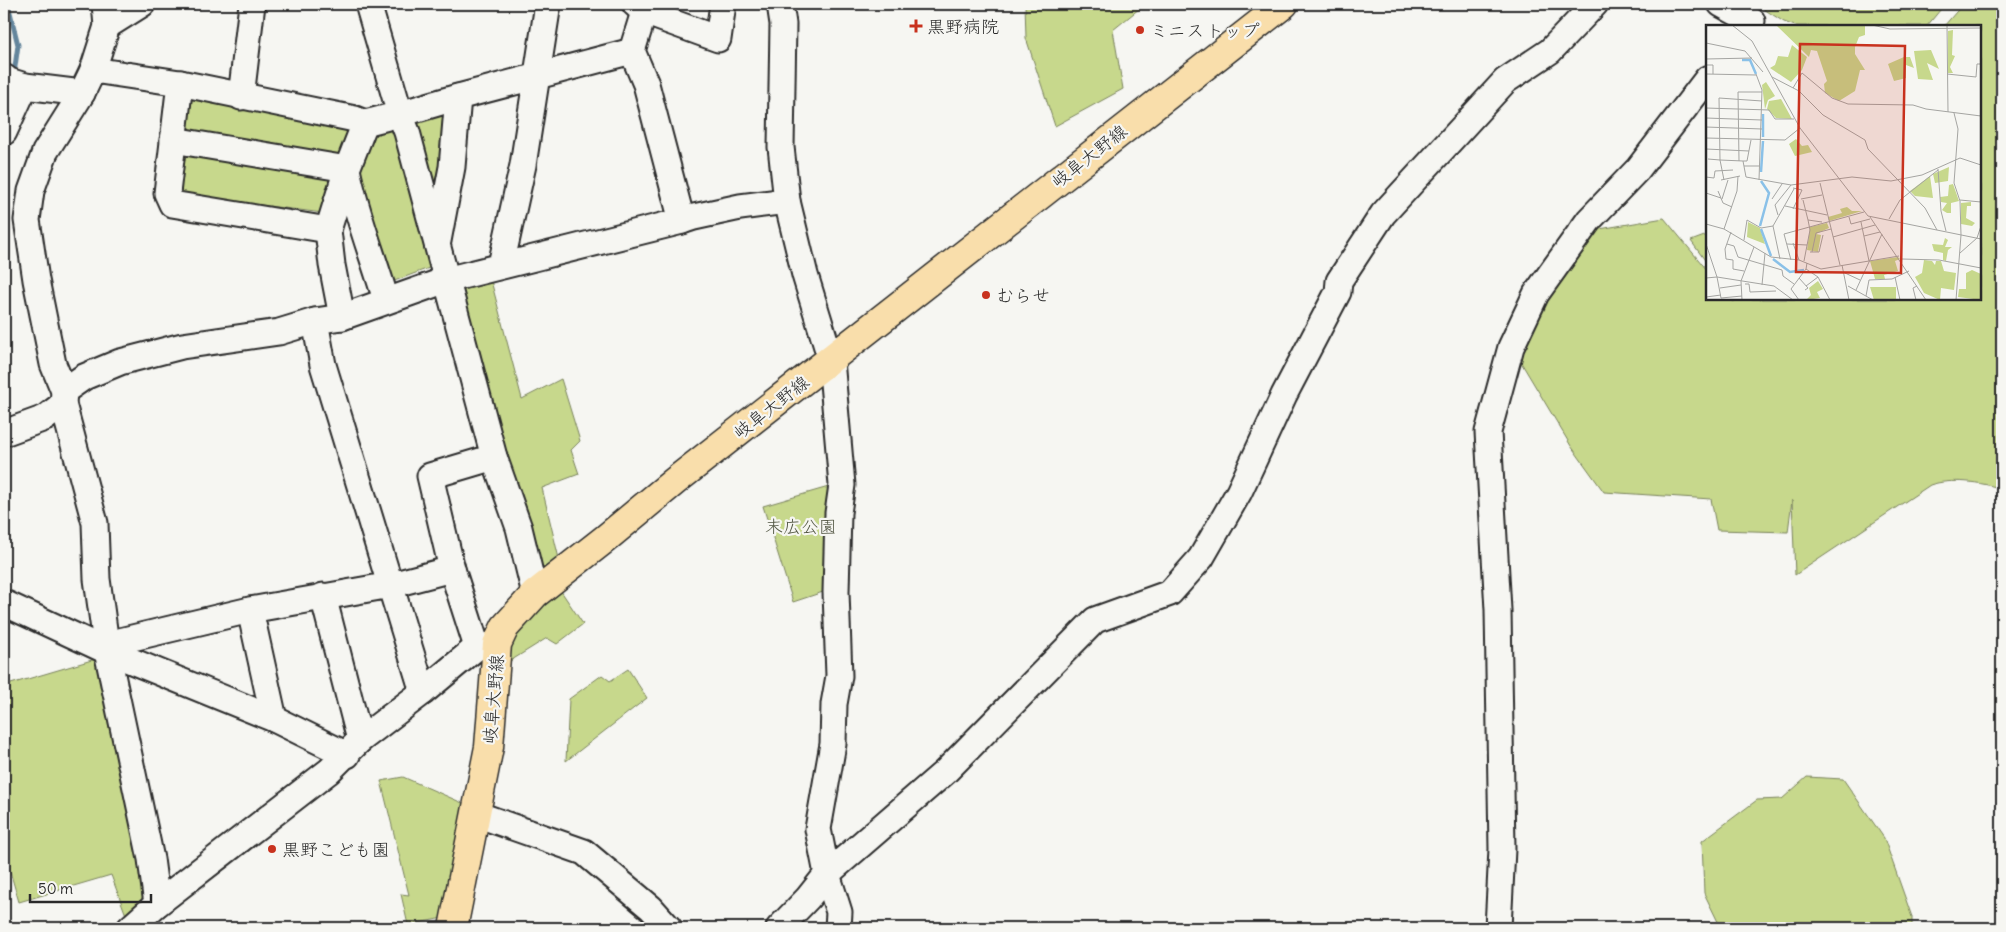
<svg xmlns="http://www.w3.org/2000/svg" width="2006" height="932" font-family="Delius,'Klee One',sans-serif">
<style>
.green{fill:#c7d88c;stroke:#79825c}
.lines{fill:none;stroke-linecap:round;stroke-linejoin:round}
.stream{stroke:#64859c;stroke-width:5}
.minor-casing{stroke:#2b2b2b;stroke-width:29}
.major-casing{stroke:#2b2b2b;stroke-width:31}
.minor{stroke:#f6f6f2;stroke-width:25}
.major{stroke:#f9deab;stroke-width:28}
.poi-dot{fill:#c8321e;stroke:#f6f6f2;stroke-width:2}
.labels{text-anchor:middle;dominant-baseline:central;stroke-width:4.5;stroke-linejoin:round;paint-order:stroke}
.poi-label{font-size:18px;fill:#2b2b2b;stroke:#f6f6f2;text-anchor:start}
.street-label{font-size:18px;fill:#2b2b2b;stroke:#f6f6f2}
.park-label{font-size:18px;fill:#525643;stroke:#f6f6f2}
.inset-river{fill:none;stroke:#8ac1e8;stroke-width:2.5}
.inset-road{fill:none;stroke:#a5a5a2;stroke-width:1}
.view{fill:#c8321e;fill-opacity:0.15;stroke:#c8321e;stroke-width:2.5}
.inset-edge{fill:none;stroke:#2b2b2b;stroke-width:2.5}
</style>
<rect width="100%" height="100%" fill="#f6f6f2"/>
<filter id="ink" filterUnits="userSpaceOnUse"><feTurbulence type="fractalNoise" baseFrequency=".02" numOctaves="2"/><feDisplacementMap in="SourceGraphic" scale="10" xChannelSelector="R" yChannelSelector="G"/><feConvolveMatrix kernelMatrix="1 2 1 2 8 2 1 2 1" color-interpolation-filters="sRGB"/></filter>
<g filter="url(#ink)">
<g class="green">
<polygon points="1025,4 1145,4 1113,30 1123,89 1055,126 1026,38"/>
<polygon points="1756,4 1945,4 1927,26 1795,26 1784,22"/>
<path d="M1963,4H2002V489C1982,482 1950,478 1930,485L1795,575L1792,500L1788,532L1717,530L1711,499L1604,492L1571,446L1516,354L1582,232L1664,218L1707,270V299H1731L1734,302L1733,299H1980V26H1944Z"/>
<polygon points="190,93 396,120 437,265 389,283 358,173 323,213 175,194"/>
<polygon points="447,111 433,202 405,120"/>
<polygon points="1707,235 1707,263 1691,241"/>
<polygon points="489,273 522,399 561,379 580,441 571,450 579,474 542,488 561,567 543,578 452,283"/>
<polygon points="832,486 832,589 793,602 763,506"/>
<path d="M561,591L583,624L557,644L547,638L507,663C509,628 536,612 561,591Z"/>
<polygon points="102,657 148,900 126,915 111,875 19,902 4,851 4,686"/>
<polygon points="628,669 647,698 566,761 569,699 602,675 610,681"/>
<polygon points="403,777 467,805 448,917 408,925 401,894 409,895 381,781"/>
<polygon points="1807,777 1843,779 1884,838 1912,917 1912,928 1721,928 1704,893 1702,841 1757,800 1782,799"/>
</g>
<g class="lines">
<polyline class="stream" points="8,4 18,45 14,74"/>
<g class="minor-casing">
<g id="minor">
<polyline points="105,4 107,26 93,70 82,93 45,152 31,191 27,220 36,280 53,364 64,391 63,404 95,523 97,579 107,651 151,859 157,904"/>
<polyline points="368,4 400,114 407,132 494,457 519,528 535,594"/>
<polyline points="635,4 644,12 718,39 723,4"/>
<polyline points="780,4 783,24 781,147 787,201 805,275 831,360 842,485 838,513 836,592 839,676 834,704 833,744 818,829 827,874 839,912 838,928"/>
<polyline points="1721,4 1752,21 1748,26"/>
<polyline points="644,12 632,51 646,84 682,221"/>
<polyline points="107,26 142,4"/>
<polyline points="93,70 180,83 355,119 365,123 400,114 458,97"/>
<polyline points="4,77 9,81 25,86"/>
<polyline points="180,83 167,193 172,204 328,230"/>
<polyline points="241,97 252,4"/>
<polyline points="4,132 25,86 82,93"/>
<path d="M173,140L347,169C356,214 373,256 386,300"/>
<polyline points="438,241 452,167 458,97 632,51"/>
<polyline points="501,265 523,165 548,4"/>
<polyline points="342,317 332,265 328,230 347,169 365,123"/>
<polyline points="315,321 323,365 423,692"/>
<polyline points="64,391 84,377 120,362 182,346 279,332 315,321 342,317 446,280 682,221 694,217 740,207 787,201"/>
<polyline points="4,433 45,418 63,404"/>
<polyline points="323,596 360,740"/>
<polyline points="4,603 107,651 274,719 347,755"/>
<polyline points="250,610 274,719"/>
<polyline points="107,644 250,610 391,585 452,569"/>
<polyline points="477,647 452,569 430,476 494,457"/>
<polyline points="476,814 584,852 651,908 669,928"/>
<polyline points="130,928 157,904 329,771 360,740 423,692 477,647 497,644"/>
<polyline points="779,928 808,898 827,874 945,772 1095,620 1170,593 1201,558 1239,492 1284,395 1338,292 1339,281 1383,214 1505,81 1550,51 1595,4"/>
<polyline points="1498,928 1502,849 1498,610 1488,432 1511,347 1536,294 1589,220 1638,169 1707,79"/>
</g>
</g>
<g class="major-casing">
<polyline id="major" points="453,928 489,747 497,644 505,627 535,594 605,539 675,481 1284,4"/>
</g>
<use href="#minor" class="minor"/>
<use href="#major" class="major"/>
</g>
</g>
<g class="poi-dot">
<path d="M913.5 18.5h5v5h5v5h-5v5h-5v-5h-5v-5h5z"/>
<circle cx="1140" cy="30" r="5"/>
<circle cx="986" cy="295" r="5"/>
<circle cx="272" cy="849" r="5"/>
</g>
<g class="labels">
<g class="poi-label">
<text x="927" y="26">黒野病院</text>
<text x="1150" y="30">ミニストップ</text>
<text x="996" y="295">むらせ</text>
<text x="282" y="849">黒野こども園</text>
</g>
<g class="street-label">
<text transform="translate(1089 156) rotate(-38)">岐阜大野線</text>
<text transform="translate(771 407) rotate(-38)">岐阜大野線</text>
<text transform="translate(493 699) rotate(-85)">岐阜大野線</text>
</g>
<g class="park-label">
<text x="801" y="526">末広公園</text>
</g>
</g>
<g transform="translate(1706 25)">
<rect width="275" height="275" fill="#f6f6f2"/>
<path d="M70,0H159V10L153,12L149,22V29L159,45H154L149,66L133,76L119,68L118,59L121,56L111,26L105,25L103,32ZM247,5L246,30L249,31L244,42L247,48H242V6ZM86,20L101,32L96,45L85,57L64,43L69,40L72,31L82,32ZM225,25L233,44L221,38L227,55L212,54L208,26ZM198,32H204L208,43L200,40V53L188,56L182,39ZM60,57L69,71L62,75L59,84L56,60ZM75,74L86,94L70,93L61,84L63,76ZM90,114L96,121L102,120L106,127L89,131L83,119ZM243,142L242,156L229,158L227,149ZM224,151L227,173L209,171L204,166ZM247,159L253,176L245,178V188H241L236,185L241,178L235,177L234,172L242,171L243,160ZM265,177V181H261L260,193L269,198L266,201L255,199V178ZM141,182L146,186H156L123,196L122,192L136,188L134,184ZM42,197L54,203L59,219L41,212ZM121,198L123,203L110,209L115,210L112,227L101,225L104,202ZM239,213L242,215L239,222H246L242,225L240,236L237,235V228L228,226L226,219L237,220ZM192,232L194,234L189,236L192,246L178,250L179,254H169L164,236ZM218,235L226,236L229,240L230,236H235L238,246L250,248L248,265L235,263L234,275L218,268L209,252L216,248ZM266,245L275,249V275L252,272L253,264H260V248ZM112,256L117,264L111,267L114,273L100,275L105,270L103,263ZM164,262H190V275H168Z" fill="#c7d88c"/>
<path class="inset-river" d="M36,35H44L50,49M57,112V89M55,147L57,116M54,201L63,168L55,156M55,204L65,231M67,234L84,247L98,245"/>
<path class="inset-road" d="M26,0L46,16L94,103L162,191L275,214M166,0L184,4L275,3M241,0L242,87M0,18L39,26L57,47M0,34L46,33M0,40H7V49M0,49L50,50M50,49L56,65L53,155M241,49L270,52L271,39H275M66,52L93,66L117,90L159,115L162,124L219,183L231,205M87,63L96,48L126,73L142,79L207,80L220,84L275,91M56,76L13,73L14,135L37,136L40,152L85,160L146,152L185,156L216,150L254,133L275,140M0,83L63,85L69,94H88M248,88L252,104L248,158L254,176L255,210L250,275M0,93L56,95M0,102L56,104M0,113L79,115L94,103M0,124L43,126M2,134L14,135L18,155M33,136L32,67H56M37,136H41L45,115M38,141H54M232,144L235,186L240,206M0,152L8,153L9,146L27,145M15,155L34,151M114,158L134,240M12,166L17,178L26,182M0,168L15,173M16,174L22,155M66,174L76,159M95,174L116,170M97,175L102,195L116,197M254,175L275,177M79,181L121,190M87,184L96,165L87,163M72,190L69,180L85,160M143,192L145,199L164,194M164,192L220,275M183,194L194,175L232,145M155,197L163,236M0,199L18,204L65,232L93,235L115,244L193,231M18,204L31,166L32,151M25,207L19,224L20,234L27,235V244L38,246M158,211L174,207M127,212L169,200M38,215L41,195L55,203L67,201M87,218L93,235M0,219L11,252L68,261L87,275M21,219L28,221L32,232L76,245L77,251L88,259M81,219L101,220M104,227H113L117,210M106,227L110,208L125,204M254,228L271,213L275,201M74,234L67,201L88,164M196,234L233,235L275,243M85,235L78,209L158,187M98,236L104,205L102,195M101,238L100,244L112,252L124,275M136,240L143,275M139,248L154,255M189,252L194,275M0,253L11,252L15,273L36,271M93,253L102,263L99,265M39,259H43L44,267L70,266M56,260L59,228M100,261L112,252M142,261L167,275M14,263L35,260M150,265L176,209M160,271L163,255L186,254L203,246M0,272L15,270M36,275L35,256L48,222M93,275L85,264L100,244M210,275L207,263L211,261"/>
<path class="view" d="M94,19L199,21L195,248L90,247Z"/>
<rect width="275" height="275" class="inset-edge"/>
</g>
<rect width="2006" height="932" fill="none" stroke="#f6f6f2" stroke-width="20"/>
<rect x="10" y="10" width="1986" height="912" fill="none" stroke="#2b2b2b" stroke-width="2" filter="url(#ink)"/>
<path d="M30 894v8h121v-8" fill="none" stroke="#2b2b2b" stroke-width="2.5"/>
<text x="38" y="894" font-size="15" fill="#2b2b2b" stroke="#f6f6f2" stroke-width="4" paint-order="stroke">50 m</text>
</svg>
